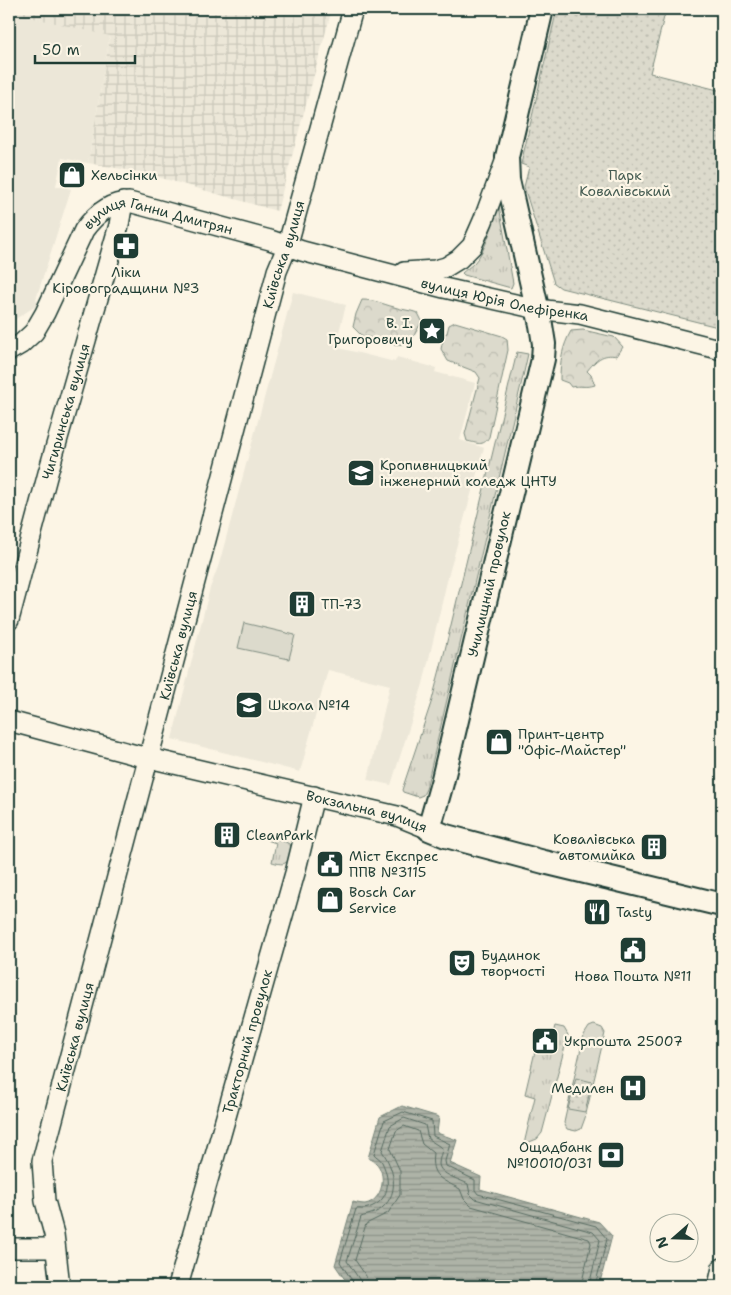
<svg xmlns="http://www.w3.org/2000/svg" width="731" height="1295" font-family="'Shantell Sans',sans-serif">
<style>
.built{fill:#ece7d8}
.industrial{fill:url(#industrial-grid)}
.grass{fill:url(#grass-tufts);stroke:#7e8c80}
.forest{fill:url(#forest-crowns);stroke:#7e8c80}
.park{fill:url(#park-dots);stroke:#7e8c80}
.pitch{fill:#dcdacc;stroke:#7e8c80}
.water{fill:url(#water-rules);stroke:#758479}
.lines{fill:none;stroke-linecap:round;stroke-linejoin:round}
.shore{stroke:#586c62;stroke-width:1}
.minor-casing{stroke:#1f3d34;stroke-width:22}
.major-casing{stroke:#1f3d34;stroke-width:26}
.minor{stroke:#fcf5e5;stroke-width:19}
.major{stroke:#fcf5e5;stroke-width:22}
.labels{text-anchor:middle;dominant-baseline:central;stroke-width:4.5;stroke-linejoin:round;paint-order:stroke}
.poi-label{font-size:14px;fill:#1f3d34;stroke:#fcf5e5;text-anchor:start}
.park-label{font-size:14px;fill:#455c52;stroke:#fcf5e5}
.street-label{font-size:14px;fill:#1f3d34;stroke:#fcf5e5}
</style>
<defs>
<pattern id="industrial-grid" width="8" height="8" patternUnits="userSpaceOnUse" patternTransform="scale(1.25)"><rect width="8" height="8" fill="#ece7d8"/><path d="M0 4h8M4 0v8" fill="none" stroke="#cac7ba"/></pattern>
<pattern id="grass-tufts" width="24" height="20" patternUnits="userSpaceOnUse" patternTransform="scale(1.25)"><rect width="24" height="20" fill="#dcdacc"/><path d="M3 7l-1-3M5 7V3M7 7l1-3M15 17l-1-3M17 17v-4M19 17l1-3" fill="none" stroke="#bcbcb0"/></pattern>
<pattern id="forest-crowns" width="20" height="18" patternUnits="userSpaceOnUse" patternTransform="scale(1.25)"><rect width="20" height="18" fill="#dcdacc"/><path d="M2 6a3 3 0 1 1 6 0M12 15a3 3 0 1 1 6 0" fill="none" stroke="#bcbcb0"/></pattern>
<pattern id="park-dots" width="8" height="8" patternUnits="userSpaceOnUse" patternTransform="scale(1.25)"><rect width="8" height="8" fill="#dcdacc"/><path d="M2 2h.1M6 6h.1" fill="none" stroke="#bcbcb0" stroke-width="1.8" stroke-linecap="round"/></pattern>
<pattern id="water-rules" width="6" height="5" patternUnits="userSpaceOnUse" patternTransform="scale(1.25)"><rect width="6" height="5" fill="#aeb3a7"/><path d="M0 2.5h6" fill="none" stroke="#8d9389"/></pattern>
</defs>
<rect width="100%" height="100%" fill="#fcf5e5"/>
<filter id="ink" filterUnits="userSpaceOnUse"><feTurbulence type="fractalNoise" baseFrequency=".02" numOctaves="2"/><feDisplacementMap in="SourceGraphic" scale="10" xChannelSelector="R" yChannelSelector="G"/><feConvolveMatrix kernelMatrix="1 2 1 2 8 2 1 2 1" color-interpolation-filters="sRGB"/></filter>
<g filter="url(#ink)">
<g class="built">
<polygon points="9,12 110,35 88,163 62,158 56,186 71,189 36,299 39,304 9,323"/>
<polygon points="293,292 346,305 335,347 395,362 397,357 436,368 435,372 475,383 460,440 484,448 448,577 423,684 391,785 368,780 390,685 328,670 300,772 172,739 210,588 219,564"/>
</g>
<polygon class="industrial" points="9,9 332,9 277,211 144,173 88,163 110,36 9,12"/>
<g class="grass">
<path d="M499,206L513,283L511,288L464,275L462,273C465,270 470,267 474,263C487,249 492,226 496,208Z"/>
<polygon points="517,352 528,354 524,372 426,789 423,795 418,797 403,792 402,790 432,700 443,658"/>
<path d="M268,835L290,844C292,849 292,861 285,863C282,865 276,863 272,862L276,843L267,840Z"/>
<polygon points="594,1025 602,1028 605,1033 585,1118 581,1129 576,1131 567,1129 564,1123 565,1118 584,1035 589,1027"/>
<polygon points="555,1026 564,1028 568,1035 542,1133 537,1139 524,1144 535,1097 525,1094 537,1043 550,1045"/>
</g>
<g class="forest">
<path d="M362,300C376,300 382,304 394,307C402,310 410,310 418,313L422,321L411,341L399,345L377,340L361,335L353,327L356,314Z"/>
<path d="M455,322L502,336L507,339L508,350L489,437C483,447 477,443 467,441L465,434L480,378L476,372L448,361L441,349L444,334L447,333L449,325Z"/>
<path d="M583,330L614,337L623,347L617,356C602,353 596,360 587,371L591,375L595,385C586,388 580,385 571,387L568,383L560,380C560,361 562,347 571,331Z"/>
</g>
<g class="park">
<polygon points="557,9 666,9 650,73 722,91 722,328 561,288 554,283 524,187 529,167 521,164"/>
<polygon points="576,1078 592,1082 585,1112 568,1109"/>
</g>
<polygon class="pitch" points="244,623 295,635 289,659 238,648"/>
<path class="water" d="M402,1106L439,1117L437,1133L457,1140L450,1163L481,1177L480,1189L599,1222L612,1236L599,1286H358L348,1284L335,1265L353,1202C357,1203 361,1204 365,1204C383,1201 388,1173 375,1162C373,1160 370,1159 368,1158L380,1117Z"/>
<g class="lines">
<g class="shore">
<path d="M354,1286L353,1282L340,1262L356,1209C360,1208 363,1210 368,1208C390,1201 391,1181 382,1162C380,1158 376,1157 374,1154L384,1121L403,1112L432,1121L433,1136L450,1144L445,1161L446,1166L475,1180V1190L478,1194L596,1226L607,1239L595,1286"/>
<path d="M360,1286L359,1279L347,1261L361,1217C367,1215 377,1213 382,1208C401,1192 393,1167 382,1151L390,1126L404,1118L425,1125L428,1139L442,1148C442,1153 439,1158 439,1164C440,1175 459,1179 468,1184L470,1194L475,1199L593,1232L600,1240L589,1286"/>
<path d="M368,1286L366,1276L355,1260L366,1224L388,1213L400,1195V1171L390,1149L396,1131L404,1126L418,1131L422,1144L433,1153C430,1177 441,1179 460,1189L464,1199L471,1206L589,1239L591,1243L581,1286"/>
</g>
<g class="minor-casing">
<g id="minor">
<polyline points="404,272 435,270 446,267 459,259 472,246 483,221 506,159"/>
<path id="s1" d="M9,351L21,344L34,332L45,313L84,230C95,215 109,202 129,202L270,240L302,251L444,288L537,309L580,314L722,350"/>
<path id="s2" d="M9,620L48,473L119,225L123,202"/>
<path id="s3" d="M9,721L136,755L397,816L429,829"/>
<polyline points="9,1248 55,1248"/>
<path id="s4" d="M60,1286L54,1234L45,1201L42,1161L277,271L287,247L353,9"/>
<path id="s5" d="M178,1286L295,873L314,796"/>
<polyline points="718,1286 722,1268"/>
</g>
</g>
<g class="major-casing">
<polyline id="major" points="542,9 507,157 508,180 541,325 544,344 543,359 442,783 429,829 446,836 544,862 722,905"/>
</g>
<use href="#minor" class="minor"/>
<use href="#major" class="major"/>
</g>
</g>
<defs>
<g id="shop-square" transform="scale(1.4375)"><rect x="-9" y="-9" width="18" height="18" rx="4" fill="#1f3d34" stroke="#fcf5e5"/><path d="M-5-2.5h2.3a2.7 3.5 0 0 1 5.4 0H5L5.5 6h-11ZM-1.5-2.5h3a1.5 2.3 0 0 0-3 0Z" fill="#fff"/></g>
<g id="pharmacy-square" transform="scale(1.4375)"><rect x="-9" y="-9" width="18" height="18" rx="4" fill="#1f3d34" stroke="#fcf5e5"/><path d="M-2-6h4v4h4v4h-4v4h-4v-4h-4v-4h4Z" fill="#fff"/></g>
<g id="sight-square" transform="scale(1.4375)"><rect x="-9" y="-9" width="18" height="18" rx="4" fill="#1f3d34" stroke="#fcf5e5"/><path d="M0-6L1.8-2.2L6-1.7L2.9 1.2L3.7 5.4L0 3.3L-3.7 5.4L-2.9 1.2L-6-1.7L-1.8-2.2Z" fill="#fff"/></g>
<g id="university-square" transform="scale(1.4375)"><rect x="-9" y="-9" width="18" height="18" rx="4" fill="#1f3d34" stroke="#fcf5e5"/><path d="M0-5L7-2L0 1L-7-2ZM-4 1L0 2.5L4 1V4Q0 6-4 4Z" fill="#fff"/></g>
<g id="building-square" transform="scale(1.4375)"><rect x="-9" y="-9" width="18" height="18" rx="4" fill="#1f3d34" stroke="#fcf5e5"/><path d="M-4-6H4V6H1V3H-1V6H-4ZM-2.5-4.3h1.7v1.8h-1.7ZM.8-4.3h1.7v1.8H.8ZM-2.5-1h1.7V.8h-1.7ZM.8-1h1.7V.8H.8Z" fill="#fff"/></g>
<g id="school-square" transform="scale(1.4375)"><rect x="-9" y="-9" width="18" height="18" rx="4" fill="#1f3d34" stroke="#fcf5e5"/><path d="M0-5L7-2L0 1L-7-2ZM-4 1L0 2.5L4 1V4Q0 6-4 4Z" fill="#fff"/></g>
<g id="civic-square" transform="scale(1.4375)"><rect x="-9" y="-9" width="18" height="18" rx="4" fill="#1f3d34" stroke="#fcf5e5"/><path d="M-.6-6.5H3V-4.5H.6V-3L4-1V1h2V6H-6V1h2V-1L-.6-3ZM-1.2 2.5V6h2.4V2.5Z" fill="#fff"/></g>
<g id="restaurant-square" transform="scale(1.4375)"><rect x="-9" y="-9" width="18" height="18" rx="4" fill="#1f3d34" stroke="#fcf5e5"/><path d="M-5-6h1v4h1v-4h1v4h1v-4h1v5L-1.5 .5V6h-2V.5L-5-1ZM5-6V6H3V1.5H1.5Q1.5-4 5-6Z" fill="#fff"/></g>
<g id="theatre-square" transform="scale(1.4375)"><rect x="-9" y="-9" width="18" height="18" rx="4" fill="#1f3d34" stroke="#fcf5e5"/><path d="M-5-5.5Q0-4 5-5.5V0Q5 5 0 6Q-5 5-5 0ZM-3.3-2.5H-1v1.5H-3.3ZM1-2.5H3.3v1.5H1ZM-2.8 1Q0 5.5 2.8 1Z" fill="#fff"/></g>
<g id="hospital-square" transform="scale(1.4375)"><rect x="-9" y="-9" width="18" height="18" rx="4" fill="#1f3d34" stroke="#fcf5e5"/><path d="M-5-5h3v3.5h4V-5h3V5h-3V1.5h-4V5h-3Z" fill="#fff"/></g>
<g id="bank-square" transform="scale(1.4375)"><rect x="-9" y="-9" width="18" height="18" rx="4" fill="#1f3d34" stroke="#fcf5e5"/><path d="M-6-4H6V4H-6ZM0-2.3a2.3 2.3 0 1 0 0 4.6a2.3 2.3 0 1 0 0-4.6Z" fill="#fff"/></g>
</defs>
<g fill-rule="evenodd">
<use href="#shop-square" x="72" y="175"/>
<use href="#pharmacy-square" x="126" y="246"/>
<use href="#sight-square" x="432" y="331"/>
<use href="#university-square" x="361" y="473"/>
<use href="#building-square" x="302" y="604"/>
<use href="#school-square" x="249" y="705"/>
<use href="#shop-square" x="499" y="742"/>
<use href="#building-square" x="227" y="835"/>
<use href="#building-square" x="654" y="847"/>
<use href="#civic-square" x="330" y="864"/>
<use href="#shop-square" x="330" y="900"/>
<use href="#restaurant-square" x="597" y="912"/>
<use href="#civic-square" x="633" y="950"/>
<use href="#theatre-square" x="462" y="963"/>
<use href="#civic-square" x="545" y="1041"/>
<use href="#hospital-square" x="633" y="1088"/>
<use href="#bank-square" x="611" y="1155"/>
</g>
<g class="labels">
<g class="poi-label">
<text x="91" y="175">Хельсінки</text>
<text x="126" y="272" text-anchor="middle">Ліки<tspan x="126" dy="16">Кіровоградщини №3</tspan></text>
<text x="413" y="323" text-anchor="end">В. І.<tspan x="413" dy="16">Григоровичу</tspan></text>
<text x="380" y="465">Кропивницький<tspan x="380" dy="16">інженерний коледж ЦНТУ</tspan></text>
<text x="321" y="604">ТП-73</text>
<text x="268" y="705">Школа №14</text>
<text x="518" y="734">Принт-центр<tspan x="518" dy="16">"Офіс-Майстер"</tspan></text>
<text x="246" y="835">CleanPark</text>
<text x="635" y="839" text-anchor="end">Ковалівська<tspan x="635" dy="16">автомийка</tspan></text>
<text x="349" y="856">Міст Експрес<tspan x="349" dy="16">ППВ №3115</tspan></text>
<text x="349" y="892">Bosch Car<tspan x="349" dy="16">Service</tspan></text>
<text x="616" y="912">Tasty</text>
<text x="481" y="955">Будинок<tspan x="481" dy="16">творчості</tspan></text>
<text x="633" y="976" text-anchor="middle">Нова Пошта №11</text>
<text x="564" y="1041">Укрпошта 25007</text>
<text x="614" y="1088" text-anchor="end">Медилен</text>
<text x="592" y="1147" text-anchor="end">Ощадбанк<tspan x="592" dy="16">№10010/031</tspan></text>
</g>
<g class="park-label">
<text x="625" y="175">Парк<tspan x="625" dy="16">Ковалівський</tspan></text>
</g>
<g class="street-label">
<text stroke="none"><textPath href="#s1" startOffset="228">вулиця Ганни Дмитрян</textPath></text>
<text stroke="none"><textPath href="#s4" startOffset="1065">Київська вулиця</textPath></text>
<text stroke="none"><textPath href="#s1" startOffset="589">вулиця Юрія Олефіренка</textPath></text>
<text stroke="none"><textPath href="#s2" startOffset="216">Чигиринська вулиця</textPath></text>
<text transform="translate(489 584) rotate(-77)">Училищний провулок</text>
<text stroke="none"><textPath href="#s4" startOffset="660">Київська вулиця</textPath></text>
<text stroke="none"><textPath href="#s3" startOffset="369">Вокзальна вулиця</textPath></text>
<text stroke="none"><textPath href="#s4" startOffset="255">Київська вулиця</textPath></text>
<text stroke="none"><textPath href="#s5" startOffset="254">Тракторний провулок</textPath></text>
</g>
</g>
<rect width="731" height="1295" fill="none" stroke="#fcf5e5" stroke-width="30"/>
<rect x="15" y="15" width="701" height="1265" fill="none" stroke="#1f3d34" stroke-width="2" filter="url(#ink)"/>
<g transform="translate(674 1238) rotate(250)"><circle r="24" fill="#fcf5e5" stroke="#a4ab9e"/>
<path d="M0-4L9 19L0 12L-9 19Z" fill="#1f3d34"/>
<text y="-8" font-size="14" font-weight="bold" text-anchor="middle" fill="#1f3d34">N</text>
</g>
<path d="M35 55v8h100v-8" fill="none" stroke="#1f3d34" stroke-width="2.5"/>
<text x="42" y="55" font-size="15" fill="#1f3d34" stroke="#fcf5e5" stroke-width="4" paint-order="stroke">50 m</text>
</svg>
